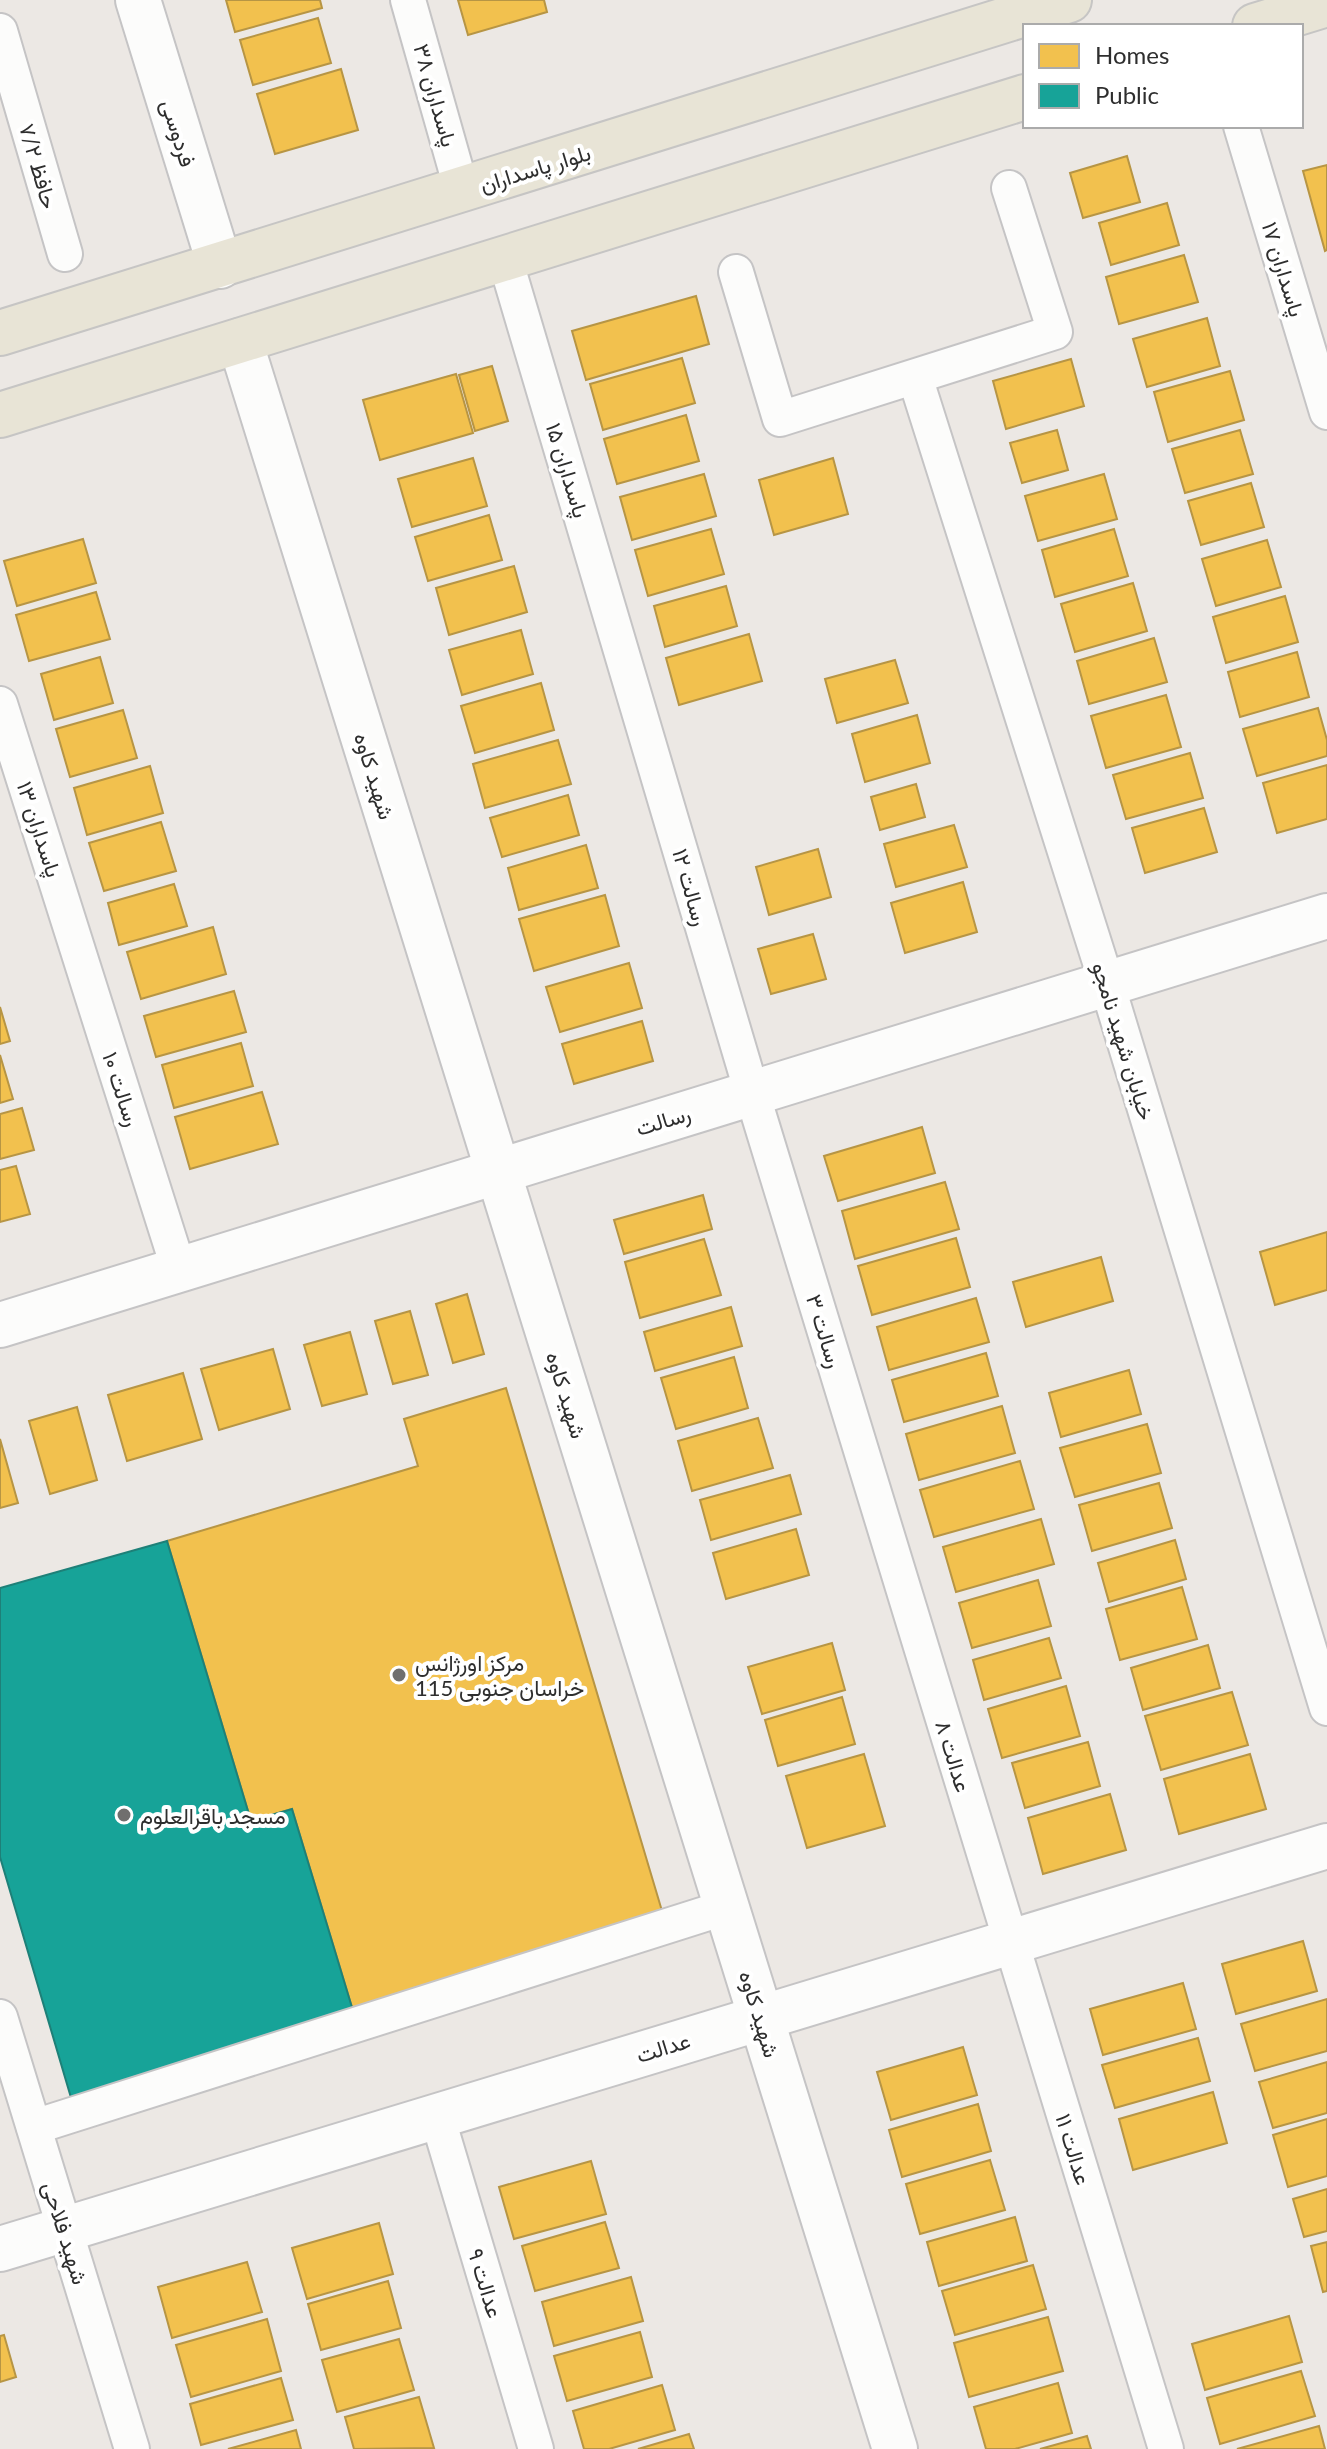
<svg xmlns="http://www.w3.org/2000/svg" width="1327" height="2449" font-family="Lato,Vazirmatn,sans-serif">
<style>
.homes{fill:#f2c14e;stroke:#b79544;stroke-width:2}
.public{fill:#17a398;stroke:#1e8078;stroke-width:2}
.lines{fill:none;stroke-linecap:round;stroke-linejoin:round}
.street-casing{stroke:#c5c4c5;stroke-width:38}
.secondary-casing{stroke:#c5c4c5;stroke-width:48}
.primary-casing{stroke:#c6c5c4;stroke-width:48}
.street{stroke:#fcfcfb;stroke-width:34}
.secondary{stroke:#fcfcfb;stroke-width:44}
.primary{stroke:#e8e4d6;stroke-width:44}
.poi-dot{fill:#706f6e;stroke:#fff;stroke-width:3}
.labels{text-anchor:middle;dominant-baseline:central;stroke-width:8;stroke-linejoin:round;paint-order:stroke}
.street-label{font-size:22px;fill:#2e2e2e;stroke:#fff}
.poi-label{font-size:22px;fill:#2e2e2e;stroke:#fff;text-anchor:start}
</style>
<rect width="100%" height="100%" fill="#ece8e4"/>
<g class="homes">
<polygon points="226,0 320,0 322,8 235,32"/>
<polygon points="458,0 544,0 547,12 468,35"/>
<polygon points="318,18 331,63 253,85 240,40"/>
<polygon points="341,69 358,130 275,154 257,94"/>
<polygon points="1127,156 1140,202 1083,218 1070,173"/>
<polygon points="1327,165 1327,250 1325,251 1303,171"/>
<polygon points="1167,203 1179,245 1111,265 1099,223"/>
<polygon points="1184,255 1198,302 1119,324 1106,277"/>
<polygon points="696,296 709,344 586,380 572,331"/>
<polygon points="1207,318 1220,366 1147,387 1133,339"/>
<polygon points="682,358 695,403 603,430 590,384"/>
<polygon points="1071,359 1084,406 1006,429 993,381"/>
<polygon points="492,366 508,421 475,431 459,375"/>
<polygon points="1230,371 1244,420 1168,442 1154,392"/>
<polygon points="456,374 473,433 380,460 363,400"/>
<polygon points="686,415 699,461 617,484 604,439"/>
<polygon points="1057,430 1068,470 1022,483 1010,443"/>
<polygon points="1240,430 1253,474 1185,493 1172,449"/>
<polygon points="473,458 487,506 412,527 398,479"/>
<polygon points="833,458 848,514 774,535 759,480"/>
<polygon points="704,474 716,516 632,540 620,497"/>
<polygon points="1104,474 1117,519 1038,541 1025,496"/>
<polygon points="1251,483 1264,527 1201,545 1188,501"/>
<polygon points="489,515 502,560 428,581 415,537"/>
<polygon points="711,529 724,574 648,596 635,550"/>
<polygon points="1114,529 1128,576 1055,597 1042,550"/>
<polygon points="83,539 96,583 17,606 4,561"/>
<polygon points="1267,540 1281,587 1216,606 1202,559"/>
<polygon points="514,566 527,612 449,635 436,588"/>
<polygon points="1133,583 1147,631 1075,652 1061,604"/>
<polygon points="726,586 737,626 665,647 654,606"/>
<polygon points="96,592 110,639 29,661 16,615"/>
<polygon points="1285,596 1298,642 1226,663 1213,617"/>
<polygon points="521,630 533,674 462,695 449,650"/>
<polygon points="749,634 762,681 679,705 666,658"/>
<polygon points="1154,638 1167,682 1089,704 1077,661"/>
<polygon points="1297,652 1309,697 1240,717 1228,672"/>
<polygon points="100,657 113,703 54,720 41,674"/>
<polygon points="895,660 908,703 837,723 825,679"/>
<polygon points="541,683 554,730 475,753 461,706"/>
<polygon points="1166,695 1181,747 1106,768 1091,716"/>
<polygon points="1318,708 1327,740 1327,756 1257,776 1243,729"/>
<polygon points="123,710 137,758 70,777 56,729"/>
<polygon points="917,715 930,763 865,782 852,734"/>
<polygon points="558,740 571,784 485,808 473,764"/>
<polygon points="1190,753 1203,798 1126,819 1113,775"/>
<polygon points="1327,765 1327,819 1277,833 1263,783"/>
<polygon points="150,766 163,813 87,835 74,788"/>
<polygon points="916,784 925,817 880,830 871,797"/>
<polygon points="568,795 579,835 502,857 490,818"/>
<polygon points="1204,808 1217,852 1145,873 1132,828"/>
<polygon points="161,822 176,871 104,891 89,843"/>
<polygon points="954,825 967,867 896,887 884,844"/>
<polygon points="586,845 598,888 519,910 508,868"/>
<polygon points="818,849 831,897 769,915 756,867"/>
<polygon points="963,882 977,932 905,953 891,903"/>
<polygon points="174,884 187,926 119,945 108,903"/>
<polygon points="605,895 619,946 534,971 519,919"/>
<polygon points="213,927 226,974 141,999 127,952"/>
<polygon points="813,934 826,979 771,994 758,949"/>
<polygon points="629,963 642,1008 560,1032 546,987"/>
<polygon points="234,991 246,1032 156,1057 144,1016"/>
<polygon points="0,1007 10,1041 0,1044"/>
<polygon points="642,1021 653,1061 574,1084 562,1044"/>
<polygon points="241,1043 253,1086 174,1108 162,1065"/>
<polygon points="0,1055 13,1099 0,1103"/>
<polygon points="262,1092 278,1144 190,1169 175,1117"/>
<polygon points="22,1108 34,1150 0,1159 0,1114"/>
<polygon points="922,1127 935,1173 838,1201 824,1156"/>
<polygon points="16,1166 30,1214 0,1222 0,1170"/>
<polygon points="945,1182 959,1229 855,1259 842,1211"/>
<polygon points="703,1195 712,1229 624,1254 614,1220"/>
<polygon points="1327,1232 1327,1290 1275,1305 1260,1252"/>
<polygon points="956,1238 970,1287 872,1315 858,1266"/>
<polygon points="704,1239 721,1295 640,1318 625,1262"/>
<polygon points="1101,1257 1113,1301 1026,1327 1013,1282"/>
<polygon points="467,1294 484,1354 453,1363 436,1304"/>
<polygon points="976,1298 989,1342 889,1370 877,1327"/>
<polygon points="731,1307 742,1346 655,1371 644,1332"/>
<polygon points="410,1311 428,1375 393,1384 375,1321"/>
<polygon points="350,1332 367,1394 322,1406 304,1345"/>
<polygon points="273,1349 290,1409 219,1430 201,1369"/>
<polygon points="986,1353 998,1396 904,1422 892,1380"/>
<polygon points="734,1357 748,1408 676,1429 661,1378"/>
<polygon points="1129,1370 1141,1414 1061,1437 1049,1393"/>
<polygon points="183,1373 202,1439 127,1461 108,1395"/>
<polygon points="506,1388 665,1921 354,2014 292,1809 251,1821 167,1541 418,1466 404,1419"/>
<polygon points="1002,1406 1015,1453 919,1480 906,1434"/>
<polygon points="77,1407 97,1480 50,1494 29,1421"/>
<polygon points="758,1418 773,1468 692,1491 678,1441"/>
<polygon points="1147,1424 1161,1473 1075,1497 1060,1448"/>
<polygon points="0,1439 18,1503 0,1508"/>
<polygon points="1020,1461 1034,1509 934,1537 920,1490"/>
<polygon points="790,1475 801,1514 711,1540 700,1500"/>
<polygon points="1159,1483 1172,1528 1092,1551 1079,1505"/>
<polygon points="1041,1519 1054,1564 956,1592 943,1547"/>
<polygon points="796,1529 809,1575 726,1599 713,1553"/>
<polygon points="1175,1540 1186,1579 1109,1602 1098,1563"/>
<polygon points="1038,1580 1051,1626 972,1648 959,1603"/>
<polygon points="1182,1587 1197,1639 1120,1660 1106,1609"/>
<polygon points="1049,1638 1061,1678 984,1700 973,1660"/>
<polygon points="832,1643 845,1690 762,1714 748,1667"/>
<polygon points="1208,1645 1220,1688 1143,1710 1131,1668"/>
<polygon points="1066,1686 1080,1736 1002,1758 988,1709"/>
<polygon points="1232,1692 1248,1745 1161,1770 1145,1716"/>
<polygon points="842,1697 855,1744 778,1766 765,1720"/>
<polygon points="1088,1742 1100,1786 1025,1808 1012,1763"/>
<polygon points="864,1754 885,1826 807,1848 786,1776"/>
<polygon points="1250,1754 1266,1809 1179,1834 1164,1779"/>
<polygon points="1110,1794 1126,1850 1043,1874 1028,1818"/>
<polygon points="1303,1941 1317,1991 1236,2014 1222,1964"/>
<polygon points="1183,1983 1196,2029 1103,2055 1090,2009"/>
<polygon points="1327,1999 1327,2051 1255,2071 1241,2024"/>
<polygon points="1198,2038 1210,2081 1115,2108 1102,2065"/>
<polygon points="963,2047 977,2095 891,2120 877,2072"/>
<polygon points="1327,2062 1327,2113 1273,2128 1259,2082"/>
<polygon points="1213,2092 1227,2143 1133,2170 1119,2119"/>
<polygon points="978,2104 991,2151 902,2177 889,2130"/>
<polygon points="1327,2119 1327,2176 1288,2187 1273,2135"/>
<polygon points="990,2160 1005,2210 920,2234 906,2184"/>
<polygon points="591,2161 606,2214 514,2239 499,2187"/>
<polygon points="1327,2189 1327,2231 1304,2237 1293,2199"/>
<polygon points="1015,2217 1027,2261 939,2286 927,2242"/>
<polygon points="605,2222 619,2268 535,2291 522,2246"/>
<polygon points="379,2223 393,2274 307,2299 292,2248"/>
<polygon points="1327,2242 1327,2291 1323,2292 1311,2246"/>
<polygon points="247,2262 262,2312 172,2338 158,2287"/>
<polygon points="1033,2265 1046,2309 955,2335 942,2291"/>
<polygon points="631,2277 643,2321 554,2346 542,2302"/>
<polygon points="388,2281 401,2328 321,2350 308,2304"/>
<polygon points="1289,2316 1302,2362 1205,2390 1192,2344"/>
<polygon points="1048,2317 1063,2371 969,2397 954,2343"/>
<polygon points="267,2319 281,2371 191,2397 176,2345"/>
<polygon points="640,2332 652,2377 567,2401 554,2356"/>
<polygon points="4,2335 16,2377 0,2382 0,2336"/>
<polygon points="399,2339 414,2390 337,2412 322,2360"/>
<polygon points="1301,2371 1315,2416 1220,2444 1207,2398"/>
<polygon points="281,2378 293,2420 201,2445 190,2404"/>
<polygon points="1058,2383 1072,2433 1015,2449 986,2449 974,2407"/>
<polygon points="662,2385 675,2430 609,2449 584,2449 573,2411"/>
<polygon points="419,2397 434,2448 354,2449 345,2417"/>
<polygon points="1319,2426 1325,2449 1237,2449"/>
<polygon points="296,2430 301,2449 228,2449"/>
<polygon points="689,2434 694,2449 638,2449"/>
<polygon points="1087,2436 1091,2449 1040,2449"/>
</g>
<polygon class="public" points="167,1541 251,1821 292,1809 354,2014 72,2101 0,1857 0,1588"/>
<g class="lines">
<g class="street-casing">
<g id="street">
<polyline points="408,0 462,191"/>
<polyline points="0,31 65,254"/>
<polyline points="1241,126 1327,412"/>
<polyline points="505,259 752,1093 1166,2449"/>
<polyline points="736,272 780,419 1055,332 1009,188"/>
<polyline points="915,377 1107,984 1327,1708"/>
<polyline points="0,704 179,1270"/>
<polyline points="0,2017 132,2449"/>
<polyline points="437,2116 536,2449"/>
<polyline points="34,2127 727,1907"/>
</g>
</g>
<g class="secondary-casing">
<g id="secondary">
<polyline points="138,0 220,266"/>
<polyline points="240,341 895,2449"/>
<polyline points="0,1325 1327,916"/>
<polyline points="0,2249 1327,1846"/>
</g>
</g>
<g class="primary-casing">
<g id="primary">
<polyline points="1255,26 1327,4"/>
<polyline points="0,333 1069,0"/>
<polyline points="0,415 1025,97"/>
</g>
</g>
<use href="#street" class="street"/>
<use href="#secondary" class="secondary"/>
<use href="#primary" class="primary"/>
</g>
<g class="poi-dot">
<circle cx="399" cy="1675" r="8"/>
<circle cx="124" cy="1815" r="8"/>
</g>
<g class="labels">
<g class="street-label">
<text transform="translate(436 95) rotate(74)">پاسداران ۳۸</text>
<text transform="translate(179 133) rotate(73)">فردوسی</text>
<text transform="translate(39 166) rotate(74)">حافظ ۷/۲</text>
<text transform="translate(535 168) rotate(-17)">بلوار پاسداران</text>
<text transform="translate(1284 269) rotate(73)">پاسداران ۱۷</text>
<text transform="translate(568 470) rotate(73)">پاسداران ۱۵</text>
<text transform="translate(375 776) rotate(73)">شهید کاوه</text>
<text transform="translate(40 829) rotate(72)">پاسداران ۱۳</text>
<text transform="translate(691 887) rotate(74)">رسالت ۱۲</text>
<text transform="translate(1124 1041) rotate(73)">خیابان شهید نامجو</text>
<text transform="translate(122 1089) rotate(72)">رسالت ۱۰</text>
<text transform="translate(663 1120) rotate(-17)">رسالت</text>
<text transform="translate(825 1331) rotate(73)">رسالت ۳</text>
<text transform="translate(567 1395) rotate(73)">شهید کاوه</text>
<text transform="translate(954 1756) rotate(73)">عدالت ۸</text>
<text transform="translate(760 2014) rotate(73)">شهید کاوه</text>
<text transform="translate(663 2047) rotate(-17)">عدالت</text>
<text transform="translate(1074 2149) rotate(73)">عدالت ۱۱</text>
<text transform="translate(66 2233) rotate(73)">شهید فلاحی</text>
<text transform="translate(486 2283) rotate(73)">عدالت ۹</text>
</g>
<g class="poi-label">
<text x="415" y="1662">مرکز اورژانس<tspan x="415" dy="25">115 خراسان جنوبی</tspan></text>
<text x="140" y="1815">مسجد باقرالعلوم</text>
</g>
</g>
<rect x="1023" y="24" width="280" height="104" fill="#ffffff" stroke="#ababab" stroke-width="2"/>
<rect x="1039" y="44" width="40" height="24" fill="#f2c14e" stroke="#ababab" stroke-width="2"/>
<text x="1095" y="64" font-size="24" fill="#2e2e2e">Homes</text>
<rect x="1039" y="84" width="40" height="24" fill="#17a398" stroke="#ababab" stroke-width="2"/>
<text x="1095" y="104" font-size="24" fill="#2e2e2e">Public</text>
</svg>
